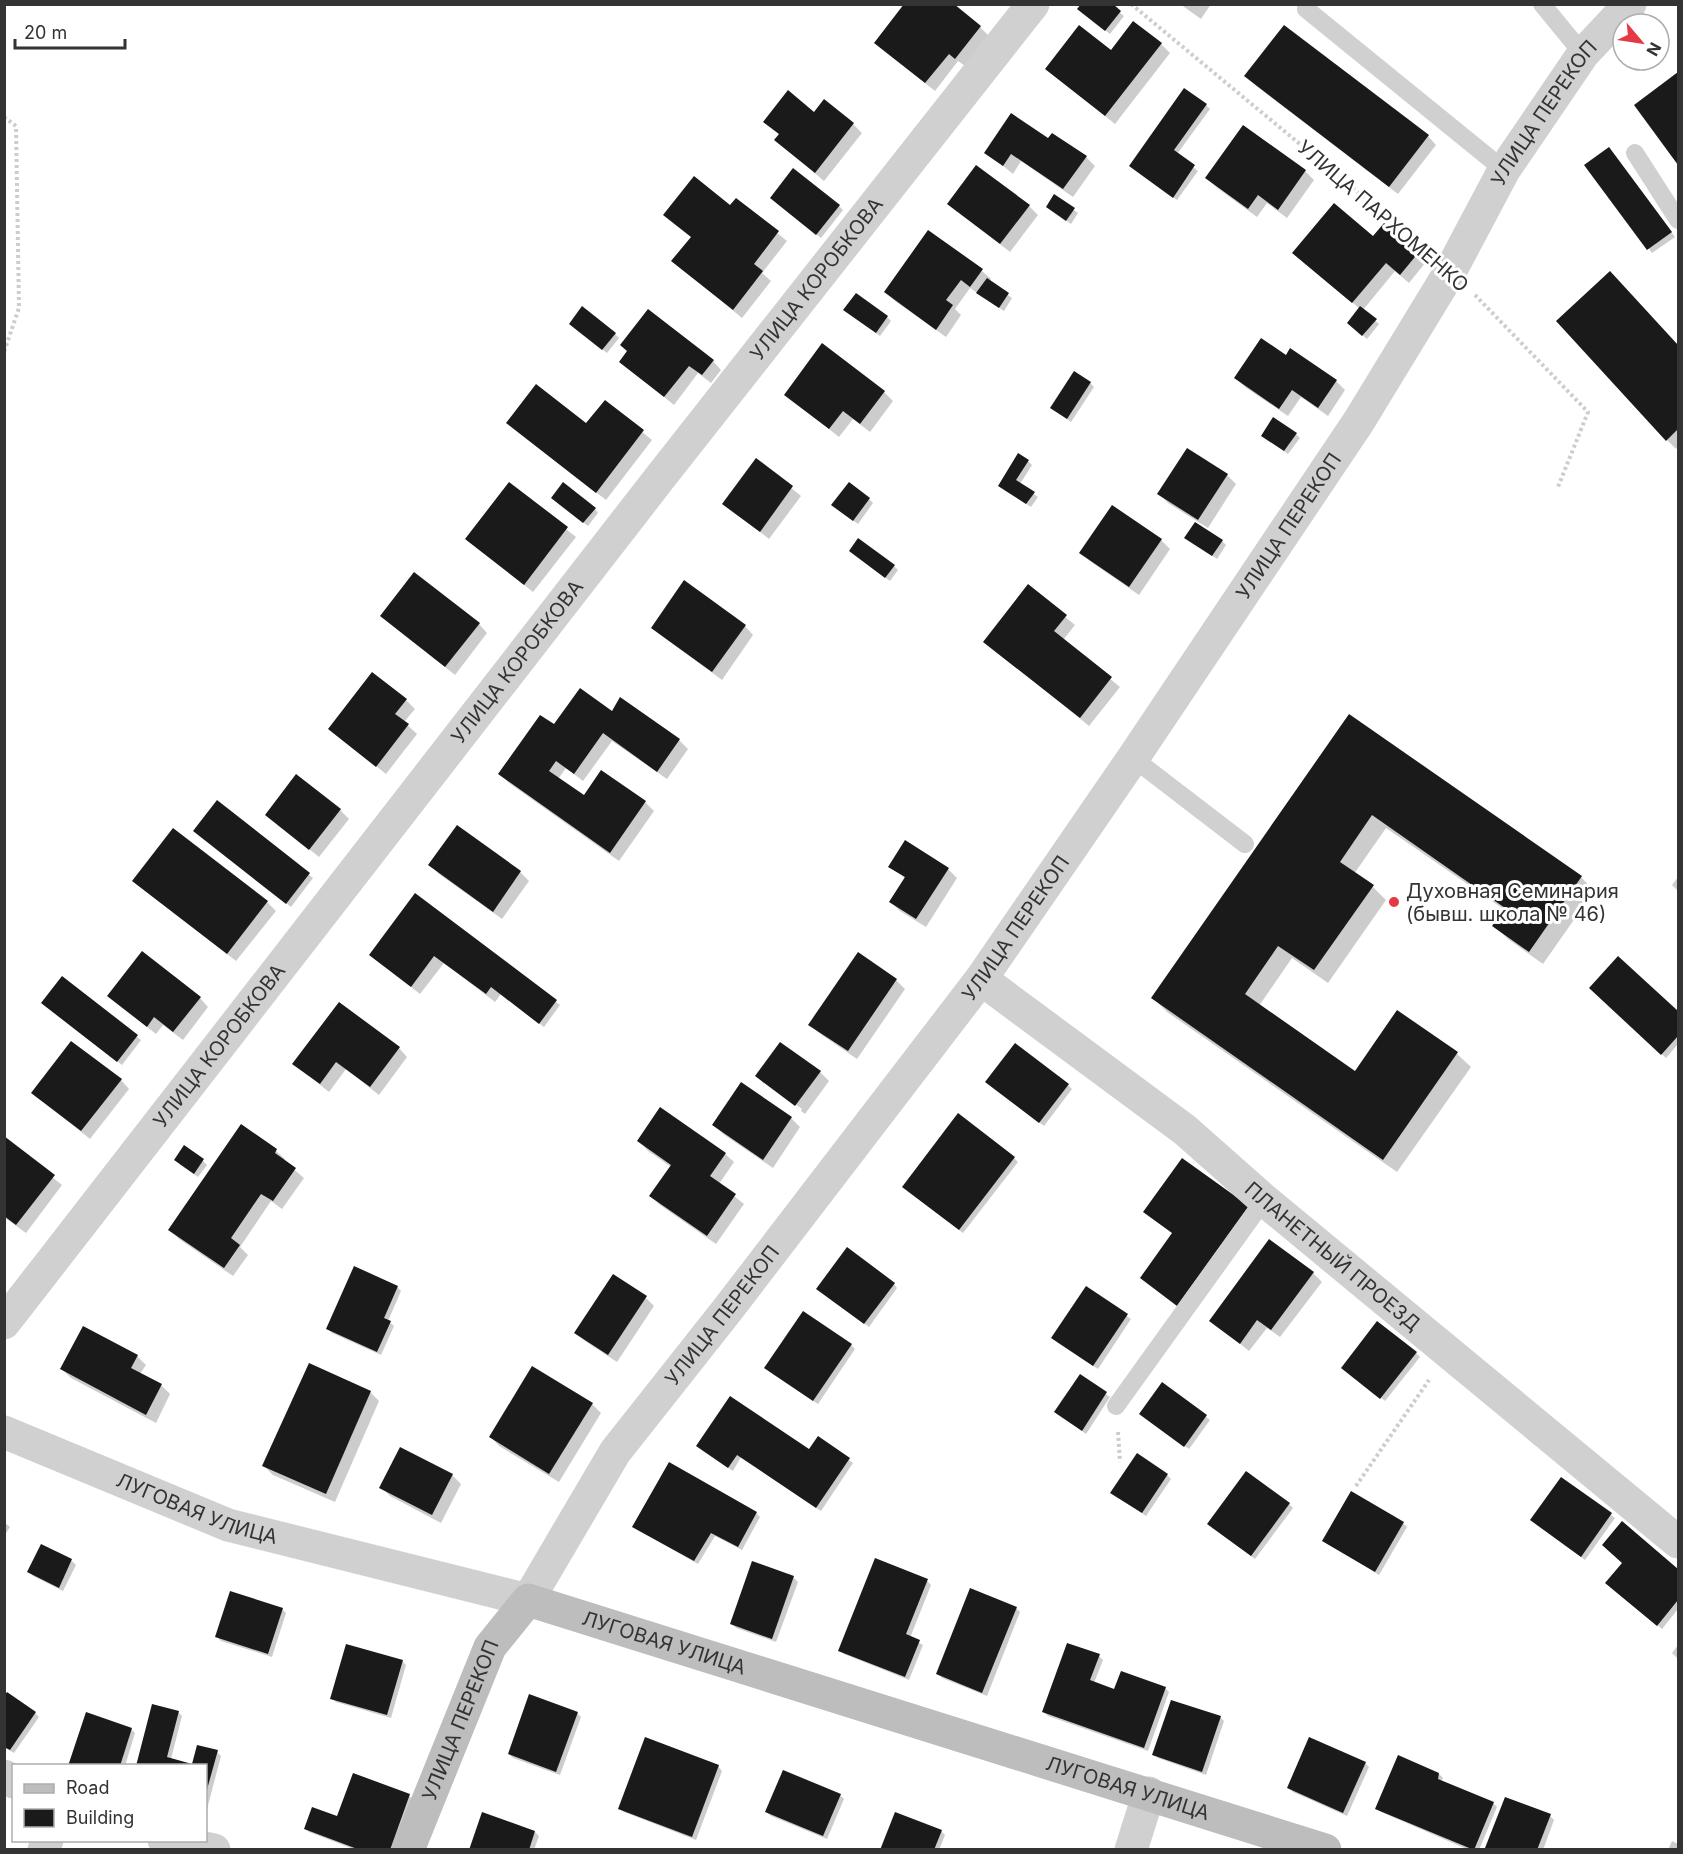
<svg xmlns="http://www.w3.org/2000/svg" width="1683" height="1854" font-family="Inter,sans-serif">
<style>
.shadow{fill:#0003}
.building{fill:#1a1a1a}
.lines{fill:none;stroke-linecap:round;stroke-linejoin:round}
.path{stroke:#cdcdcd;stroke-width:4;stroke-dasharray:3 3;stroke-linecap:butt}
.service{stroke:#d0d0d0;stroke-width:18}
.minor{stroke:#d0d0d0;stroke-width:33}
.secondary{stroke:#bdbdbd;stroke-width:33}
.poi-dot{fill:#e63946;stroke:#fff;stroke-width:2}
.labels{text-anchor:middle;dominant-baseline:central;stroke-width:6;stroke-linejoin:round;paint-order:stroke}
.street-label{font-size:20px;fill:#333;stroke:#fff}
.poi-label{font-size:20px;fill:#333;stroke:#fff;text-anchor:start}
</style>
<rect width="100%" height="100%" fill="#fff"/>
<g class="shadow">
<polygon points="1110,4 1124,16 1110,34 1083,13"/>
<polygon points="1180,4 1211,4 1201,19"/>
<polygon points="980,27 989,36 965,66 958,61 935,91 885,51"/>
<polygon points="1161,44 1170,53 1115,124 1047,69 1111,52"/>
<polygon points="1678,74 1678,162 1636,105"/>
<polygon points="1246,76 1428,136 1436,145 1398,194 1255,85"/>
<polygon points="1206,105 1210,109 1177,154 1198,171 1177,200 1135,169"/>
<polygon points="815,114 853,124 862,133 824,181 776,140 780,135 765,122"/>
<polygon points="1244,127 1305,171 1314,180 1287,218 1267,203 1257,217 1216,187 1207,178"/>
<polygon points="1049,140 1086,157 1095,166 1073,197 1021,161 1013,174 986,152"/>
<polygon points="1613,153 1675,237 1652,253 1587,165"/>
<polygon points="1055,196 1078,213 1071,224 1048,207"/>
<polygon points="736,200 787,241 762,273 771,281 742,318 673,261"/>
<polygon points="775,201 839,206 843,210 821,238"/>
<polygon points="949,204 1029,206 1038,215 1010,252"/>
<polygon points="1374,238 1418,253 1426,262 1409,283 1395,271 1363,310 1379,324 1367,339 1353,327 1360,309 1303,261"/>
<polygon points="982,271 991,279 989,281 1012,298 1004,311 970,288 955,309 961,315 946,337 895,301 886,292"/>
<polygon points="1619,282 1678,346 1678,446 1676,449 1667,440"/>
<polygon points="849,314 887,317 891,321 880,336"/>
<polygon points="574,328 615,334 619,338 607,353"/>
<polygon points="1291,350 1336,381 1345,390 1328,416 1301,397 1288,416 1245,387 1236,378 1286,358"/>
<polygon points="713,361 721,370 711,383 698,373 674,405 621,362"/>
<polygon points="1090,383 1094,387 1071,422 1052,408"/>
<polygon points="884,392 893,401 870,432 853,419 839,437 786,395"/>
<polygon points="605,402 652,440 606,500 517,431 586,425"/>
<polygon points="1296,434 1300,438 1288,454 1267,439"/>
<polygon points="1187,450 1227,475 1236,484 1208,528 1168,503 1159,494"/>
<polygon points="757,460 801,496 769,539 724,504"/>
<polygon points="1028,461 1032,465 1020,484 1038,497 1031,507 1004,490"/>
<polygon points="509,484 576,537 533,592 467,539"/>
<polygon points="869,499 873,503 858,524 837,509"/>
<polygon points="557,502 595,509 598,513 588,526"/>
<polygon points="1112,507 1161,540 1170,549 1139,595 1090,561 1081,552"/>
<polygon points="1186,538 1222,541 1226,545 1217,559"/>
<polygon points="854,554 894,566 898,570 890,581"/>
<polygon points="1028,586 1075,625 1063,640 1120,687 1089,726 985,642"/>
<polygon points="382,616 479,624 487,633 455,675"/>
<polygon points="745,626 753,635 722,680 662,636 653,628"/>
<polygon points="406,700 415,709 404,722 417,734 386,774 330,729"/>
<polygon points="612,713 679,740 688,749 667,779 612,741 583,781 566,768 558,779 584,797 602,772 645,802 654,811 619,861 509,783 500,774 554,727"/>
<polygon points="1349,716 1581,877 1594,891 1543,964 1508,939 1494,926 1505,910 1386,828 1354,874 1373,887 1386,900 1328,983 1292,958 1259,1006 1355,1073 1398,1012 1457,1054 1471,1067 1397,1172 1167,1012 1153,998"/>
<polygon points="217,803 313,878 291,907 199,835"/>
<polygon points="340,810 349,819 319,857 267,815"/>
<polygon points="458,827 520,872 529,881 502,919 439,874 430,865"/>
<polygon points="890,866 948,869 957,878 926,927 900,911 891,902 906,879"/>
<polygon points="1678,877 1678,891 1672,885"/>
<polygon points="143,889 267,902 276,911 236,961"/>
<polygon points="416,895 560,1005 544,1027 501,994 495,1002 444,963 420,994 371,955"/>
<polygon points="1618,958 1678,1013 1678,1044 1666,1058 1591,988"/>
<polygon points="62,978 141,1040 122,1065 47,1007"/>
<polygon points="896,980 905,989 857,1059 819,1033 810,1024"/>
<polygon points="109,996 200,998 208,1007 183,1040 163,1025 156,1034"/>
<polygon points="399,1048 407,1057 379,1095 346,1069 329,1092 294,1064"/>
<polygon points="820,1072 829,1081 805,1114 801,1111 802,1109 764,1081 764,1084 757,1076"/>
<polygon points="121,1080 129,1089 90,1139 33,1093"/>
<polygon points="742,1084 791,1118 800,1127 773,1168 723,1134 714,1125"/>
<polygon points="1068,1085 1072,1089 1044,1126 991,1086"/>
<polygon points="241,1126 276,1151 285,1159 284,1161 304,1178 282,1209 271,1201 240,1247 248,1255 233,1276 179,1239 170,1230"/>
<polygon points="4,1138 62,1185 26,1233 4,1217"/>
<polygon points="639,1141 725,1154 734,1162 719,1184 744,1204 716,1244 660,1205 651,1196 671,1167 647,1150"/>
<polygon points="1014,1158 1018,1162 963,1233 908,1191"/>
<polygon points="203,1161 207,1165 198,1177 179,1164"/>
<polygon points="1313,1273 1322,1282 1280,1337 1267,1328 1249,1351 1211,1320"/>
<polygon points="894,1284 897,1288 869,1327 822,1292"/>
<polygon points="397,1287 401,1291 388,1321 394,1326 381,1355 332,1333 328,1329"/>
<polygon points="1087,1288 1131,1319 1098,1369 1057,1342"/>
<polygon points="646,1298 654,1306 617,1362 585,1341 576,1333"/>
<polygon points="851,1345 855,1349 818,1404 770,1372"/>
<polygon points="1416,1353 1420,1357 1385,1401 1347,1371"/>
<polygon points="137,1356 146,1365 140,1374 162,1386 170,1394 156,1423 71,1378 62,1369"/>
<polygon points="1080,1376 1110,1397 1086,1434 1056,1412"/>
<polygon points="1162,1384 1210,1420 1189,1449 1145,1418"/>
<polygon points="370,1392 379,1401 335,1502 273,1475 264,1466"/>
<polygon points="592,1404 601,1413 559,1482 499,1446 491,1437"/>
<polygon points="818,1438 853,1463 821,1511 741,1457 733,1471 702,1450 810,1451"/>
<polygon points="452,1475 461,1484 441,1523 390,1496 381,1487"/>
<polygon points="1167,1475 1171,1479 1146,1516 1112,1493"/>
<polygon points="1561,1479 1615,1518 1585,1560 1536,1524"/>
<polygon points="1289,1504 1293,1508 1255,1559 1213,1528"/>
<polygon points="756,1513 760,1517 742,1550 715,1536 698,1564 638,1530"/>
<polygon points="4,1522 10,1527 4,1536"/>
<polygon points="1403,1523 1407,1527 1379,1575 1324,1541"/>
<polygon points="1622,1523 1678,1571 1678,1609 1662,1629 1611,1587 1624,1563"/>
<polygon points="42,1546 72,1561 76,1565 63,1591 33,1576 29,1572"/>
<polygon points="753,1563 794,1578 798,1582 776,1642 736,1628 732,1624"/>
<polygon points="927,1581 931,1585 910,1638 923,1645 909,1680 844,1654 840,1650"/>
<polygon points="1016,1608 1020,1612 987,1696 942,1678 938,1674"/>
<polygon points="282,1609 286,1613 272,1657 221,1641 217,1637"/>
<polygon points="1678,1645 1678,1659 1672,1653"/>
<polygon points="1099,1656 1103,1660 1094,1683 1115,1691 1165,1688 1169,1692 1148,1751 1048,1716 1044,1712"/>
<polygon points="402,1661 406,1665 391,1718 336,1702 332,1698"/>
<polygon points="178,1712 182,1716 171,1759 193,1765 217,1752 221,1756 206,1813 206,1766 137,1766"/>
<polygon points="35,1713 39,1717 14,1753 4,1747"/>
<polygon points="577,1713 581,1717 560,1775 513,1758 509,1754"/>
<polygon points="1220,1717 1224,1721 1206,1775 1158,1758 1154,1754"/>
<polygon points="131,1729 135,1733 125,1766 70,1766"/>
<polygon points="1365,1763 1369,1767 1347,1816 1293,1792 1289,1788"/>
<polygon points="718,1766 722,1771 696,1840 624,1812 620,1808"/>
<polygon points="1439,1774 1443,1778 1441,1782 1493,1803 1497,1807 1479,1850 1469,1850 1381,1812 1377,1808"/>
<polygon points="840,1795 844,1799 827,1839 771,1816 767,1812"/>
<polygon points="409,1796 413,1800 395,1850 356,1850 309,1832 305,1828"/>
<polygon points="1506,1799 1550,1816 1554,1820 1543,1850 1489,1850"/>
<polygon points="941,1831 945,1835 939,1850 882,1850"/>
<polygon points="535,1832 539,1836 534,1850 471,1850"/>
<polygon points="1672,1841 1678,1844 1678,1850 1668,1850"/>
</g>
<g class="building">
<polygon points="904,4 954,4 981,26 955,59 949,54 925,83 874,43"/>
<polygon points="1081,4 1113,4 1121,11 1105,31 1077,9"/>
<polygon points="1133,21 1162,43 1105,116 1045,69 1079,25 1111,50"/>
<polygon points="1284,25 1429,135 1389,187 1244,76"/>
<polygon points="1678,72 1678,165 1634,105"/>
<polygon points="1184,88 1207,104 1174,150 1195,165 1173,198 1129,166"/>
<polygon points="788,90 814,112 824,99 854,123 815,173 774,140 779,134 763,122"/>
<polygon points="1011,113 1048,138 1052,133 1087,156 1063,189 1011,154 1003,166 984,153"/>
<polygon points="1243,125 1306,170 1278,210 1258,195 1248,209 1205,178"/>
<polygon points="1609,147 1672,232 1647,250 1584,165"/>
<polygon points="976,165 1030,205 1000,244 947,204"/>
<polygon points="793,168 840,205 816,235 770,198"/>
<polygon points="694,176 730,205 736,198 779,231 754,264 763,271 733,310 671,261 691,237 663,215"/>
<polygon points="1054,194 1075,208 1066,221 1046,207"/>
<polygon points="1334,203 1373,236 1384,223 1419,252 1400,275 1386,263 1352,303 1292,253"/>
<polygon points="928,230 983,269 970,287 961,280 946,300 953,305 936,330 884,292"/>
<polygon points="1610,271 1678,345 1678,429 1666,441 1556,321"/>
<polygon points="987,278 1009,293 999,308 976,293"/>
<polygon points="856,293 888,316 876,333 843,310"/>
<polygon points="582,306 616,333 602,350 569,324"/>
<polygon points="1360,306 1377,319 1362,336 1347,323"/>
<polygon points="648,309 714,360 702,375 689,366 664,397 619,362 627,351 620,345"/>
<polygon points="1261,338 1286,355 1290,348 1337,380 1318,408 1292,390 1279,409 1234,378"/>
<polygon points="822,343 885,391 860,424 843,411 829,429 784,395"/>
<polygon points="1074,371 1091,382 1067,419 1050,408"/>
<polygon points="536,384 586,423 605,400 644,430 596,493 506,423"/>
<polygon points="1273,417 1297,433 1284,451 1261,436"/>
<polygon points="1187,448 1228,474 1198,520 1157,494"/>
<polygon points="1018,453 1029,460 1016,480 1035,492 1026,504 998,486"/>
<polygon points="756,458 793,486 760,532 722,504"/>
<polygon points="509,482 568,527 524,585 465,539"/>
<polygon points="563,482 596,508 583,523 551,498"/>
<polygon points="849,482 870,498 853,521 831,505"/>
<polygon points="1112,505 1162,539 1129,587 1079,553"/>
<polygon points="1195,522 1223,540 1212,556 1184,538"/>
<polygon points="858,538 895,565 885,578 849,551"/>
<polygon points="414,572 480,623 445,667 380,616"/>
<polygon points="684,580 746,625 712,672 651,628"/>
<polygon points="1028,584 1067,615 1054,631 1112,677 1080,718 983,642"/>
<polygon points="372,672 407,699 395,714 409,724 376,767 328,729"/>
<polygon points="580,688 612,711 620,697 680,739 657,772 603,733 574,774 556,761 549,771 584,795 601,770 646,801 610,853 498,774 540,715 554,724"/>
<polygon points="1349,714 1582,876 1529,952 1492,926 1505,908 1372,815 1340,862 1374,885 1314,970 1278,946 1245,994 1355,1071 1397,1010 1458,1052 1383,1160 1151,998"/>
<polygon points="296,774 341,809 309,850 265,815"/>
<polygon points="217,800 310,873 286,904 193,831"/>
<polygon points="457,825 521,871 493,912 428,865"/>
<polygon points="173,828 268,901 227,954 132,881"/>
<polygon points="905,840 949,868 916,919 889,902 905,877 888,867"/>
<polygon points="415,893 557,1000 539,1024 491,987 486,994 434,956 411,987 369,955"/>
<polygon points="142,951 201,997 173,1032 154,1017 147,1027 107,996"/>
<polygon points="858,952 897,979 848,1051 808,1025"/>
<polygon points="1618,956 1678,1011 1678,1036 1661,1055 1589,988"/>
<polygon points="62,976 138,1035 117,1062 41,1003"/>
<polygon points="339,1002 400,1047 370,1087 336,1062 320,1084 292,1064"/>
<polygon points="71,1041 122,1079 81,1131 31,1093"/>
<polygon points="780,1042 821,1071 795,1106 755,1076"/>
<polygon points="1015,1043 1069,1084 1039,1123 985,1082"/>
<polygon points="741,1082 792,1117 763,1160 712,1125"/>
<polygon points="660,1107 726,1153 710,1176 736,1194 707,1236 649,1196 671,1165 637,1141"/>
<polygon points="958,1113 1015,1157 959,1230 902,1187"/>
<polygon points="241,1124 277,1149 275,1153 296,1168 273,1201 261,1194 231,1238 240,1245 224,1268 168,1230"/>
<polygon points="4,1136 55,1175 16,1225 4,1216"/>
<polygon points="184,1145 204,1159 194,1174 174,1160"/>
<polygon points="1182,1158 1249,1206 1177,1306 1140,1278 1172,1233 1143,1212"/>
<polygon points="1269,1239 1314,1272 1271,1330 1257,1320 1240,1344 1209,1321"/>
<polygon points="847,1247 895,1283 864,1324 816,1289"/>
<polygon points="354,1266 398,1286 384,1318 391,1321 377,1352 326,1329"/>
<polygon points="613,1274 647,1296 608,1355 574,1333"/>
<polygon points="1086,1286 1128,1314 1093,1366 1051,1338"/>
<polygon points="803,1311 852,1344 813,1401 764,1368"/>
<polygon points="1377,1321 1417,1352 1380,1399 1341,1368"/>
<polygon points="83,1326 138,1355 131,1368 162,1384 146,1415 60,1369"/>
<polygon points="309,1363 371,1391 326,1494 262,1466"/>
<polygon points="532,1366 593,1403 549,1474 489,1437"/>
<polygon points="1080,1374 1107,1392 1082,1431 1054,1412"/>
<polygon points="1162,1382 1207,1415 1184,1447 1139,1414"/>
<polygon points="730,1396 809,1449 818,1436 850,1458 816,1508 737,1455 728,1468 696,1446"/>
<polygon points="400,1447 453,1474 432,1515 379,1488"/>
<polygon points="1137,1453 1168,1474 1142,1513 1110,1493"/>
<polygon points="669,1462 757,1512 738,1547 711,1533 694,1561 632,1527"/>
<polygon points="1246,1471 1290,1503 1251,1556 1207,1524"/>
<polygon points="1561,1477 1612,1513 1581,1557 1530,1520"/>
<polygon points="1351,1491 1404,1522 1375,1572 1322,1541"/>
<polygon points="1622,1521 1678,1569 1678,1600 1657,1626 1605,1583 1622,1563 1602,1545"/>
<polygon points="41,1544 72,1559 59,1588 27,1572"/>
<polygon points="875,1558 928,1579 906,1634 920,1640 905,1677 838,1651"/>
<polygon points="752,1561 794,1576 772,1639 730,1624"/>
<polygon points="970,1588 1017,1607 982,1693 936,1674"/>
<polygon points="230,1591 283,1608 268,1654 215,1637"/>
<polygon points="1067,1643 1100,1654 1090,1680 1114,1689 1121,1671 1166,1687 1144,1748 1042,1712"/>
<polygon points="346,1644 403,1660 387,1715 330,1699"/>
<polygon points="7,1692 36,1712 10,1750 4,1747 4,1696"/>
<polygon points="529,1694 578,1712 556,1772 508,1754"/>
<polygon points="1171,1700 1221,1716 1202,1772 1152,1755"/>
<polygon points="152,1704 179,1711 167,1757 192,1764 197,1745 218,1750 206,1793 206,1766 136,1766"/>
<polygon points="86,1712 132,1728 120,1766 68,1766"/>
<polygon points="645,1737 719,1765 692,1837 618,1809"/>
<polygon points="1309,1737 1366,1762 1343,1813 1287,1788"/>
<polygon points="1398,1755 1439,1773 1438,1779 1494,1802 1474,1850 1375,1809"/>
<polygon points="783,1770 841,1794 823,1836 765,1812"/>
<polygon points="353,1773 410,1794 390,1850 360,1850 304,1829 312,1807 337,1816"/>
<polygon points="1505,1797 1551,1814 1537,1850 1490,1850 1485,1848"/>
<polygon points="482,1812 535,1831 529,1850 469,1850"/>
<polygon points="895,1812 942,1830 934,1850 880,1850"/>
</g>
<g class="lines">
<g class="path">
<polyline points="1131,4 1424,247"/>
<polyline points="4,117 16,126 19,308 4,352"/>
<polyline points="1475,295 1588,412 1558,487"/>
<polyline points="1118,1432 1120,1462"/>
<polyline points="1356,1486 1429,1380"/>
</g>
<g class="service">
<polyline points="1307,4 1306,9 1504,170"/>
<polyline points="1542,4 1583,54"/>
<polyline points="1635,153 1678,220"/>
<polyline points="1133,758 1245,844"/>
<polyline points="1116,1406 1264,1200"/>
</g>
<g class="minor">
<path id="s1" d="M981,979L1185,1130L1264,1200L1678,1542"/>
<path id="s2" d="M4,1323L662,475L1033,4"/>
<path id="s3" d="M4,1432L228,1525L528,1600L615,1452L728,1309L981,979L1133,758L1359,421L1451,270L1504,170L1583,54L1630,4"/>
<polyline points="4,1776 14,1782"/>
<polyline points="164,1840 214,1850"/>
<polyline points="44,1850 47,1840"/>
<polyline points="1131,1850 1149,1793"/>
</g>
<path class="secondary" id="s4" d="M408,1850L490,1647L528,1600L1325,1850"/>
</g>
<circle class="poi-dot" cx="1394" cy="902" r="6"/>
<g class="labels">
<g class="street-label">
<text stroke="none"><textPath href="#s3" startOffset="2355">УЛИЦА ПЕРЕКОП</textPath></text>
<text transform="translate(1383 216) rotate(41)">УЛИЦА ПАРХОМЕНКО</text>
<text stroke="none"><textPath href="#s2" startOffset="1323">УЛИЦА КОРОБКОВА</textPath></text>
<text stroke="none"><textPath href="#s3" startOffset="1869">УЛИЦА ПЕРЕКОП</textPath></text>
<text stroke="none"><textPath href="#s2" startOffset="837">УЛИЦА КОРОБКОВА</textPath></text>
<text stroke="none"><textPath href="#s3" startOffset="1383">УЛИЦА ПЕРЕКОП</textPath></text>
<text stroke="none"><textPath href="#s2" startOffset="351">УЛИЦА КОРОБКОВА</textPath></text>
<text stroke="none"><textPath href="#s1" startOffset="448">ПЛАНЕТНЫЙ ПРОЕЗД</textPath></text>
<text stroke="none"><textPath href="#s3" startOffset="897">УЛИЦА ПЕРЕКОП</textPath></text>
<text stroke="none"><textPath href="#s3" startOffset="208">ЛУГОВАЯ УЛИЦА</textPath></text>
<text stroke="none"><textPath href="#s4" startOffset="422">ЛУГОВАЯ УЛИЦА</textPath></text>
<text stroke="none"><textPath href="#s4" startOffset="140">УЛИЦА ПЕРЕКОП</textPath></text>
<text stroke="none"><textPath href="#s4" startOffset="908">ЛУГОВАЯ УЛИЦА</textPath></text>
</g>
<g class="poi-label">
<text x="1406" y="891">Духовная Семинария<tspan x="1406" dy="23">(бывш. школа № 46)</tspan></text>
</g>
</g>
<rect width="1683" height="1854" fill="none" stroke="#333333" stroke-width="12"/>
<rect x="12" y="1764" width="195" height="78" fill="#ffffff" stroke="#adadad" stroke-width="1.5"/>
<rect x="24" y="1784" width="30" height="9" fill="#bdbdbd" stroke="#adadad" stroke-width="1.5"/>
<text x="66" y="1794" font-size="18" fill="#333333">Road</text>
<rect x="24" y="1809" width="30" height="18" fill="#1a1a1a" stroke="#adadad" stroke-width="1.5"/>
<text x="66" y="1824" font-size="18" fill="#333333">Building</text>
<g transform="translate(1641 42) rotate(119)"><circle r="28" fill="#ffffff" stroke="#adadad" stroke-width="1.5"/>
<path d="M0-4.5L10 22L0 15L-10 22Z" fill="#e63946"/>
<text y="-9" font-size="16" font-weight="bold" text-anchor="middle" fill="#333333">N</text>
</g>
<path d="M15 39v9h110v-9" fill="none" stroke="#333333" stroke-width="3"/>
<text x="24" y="39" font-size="18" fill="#333333" stroke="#ffffff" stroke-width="4.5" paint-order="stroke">20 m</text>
</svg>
